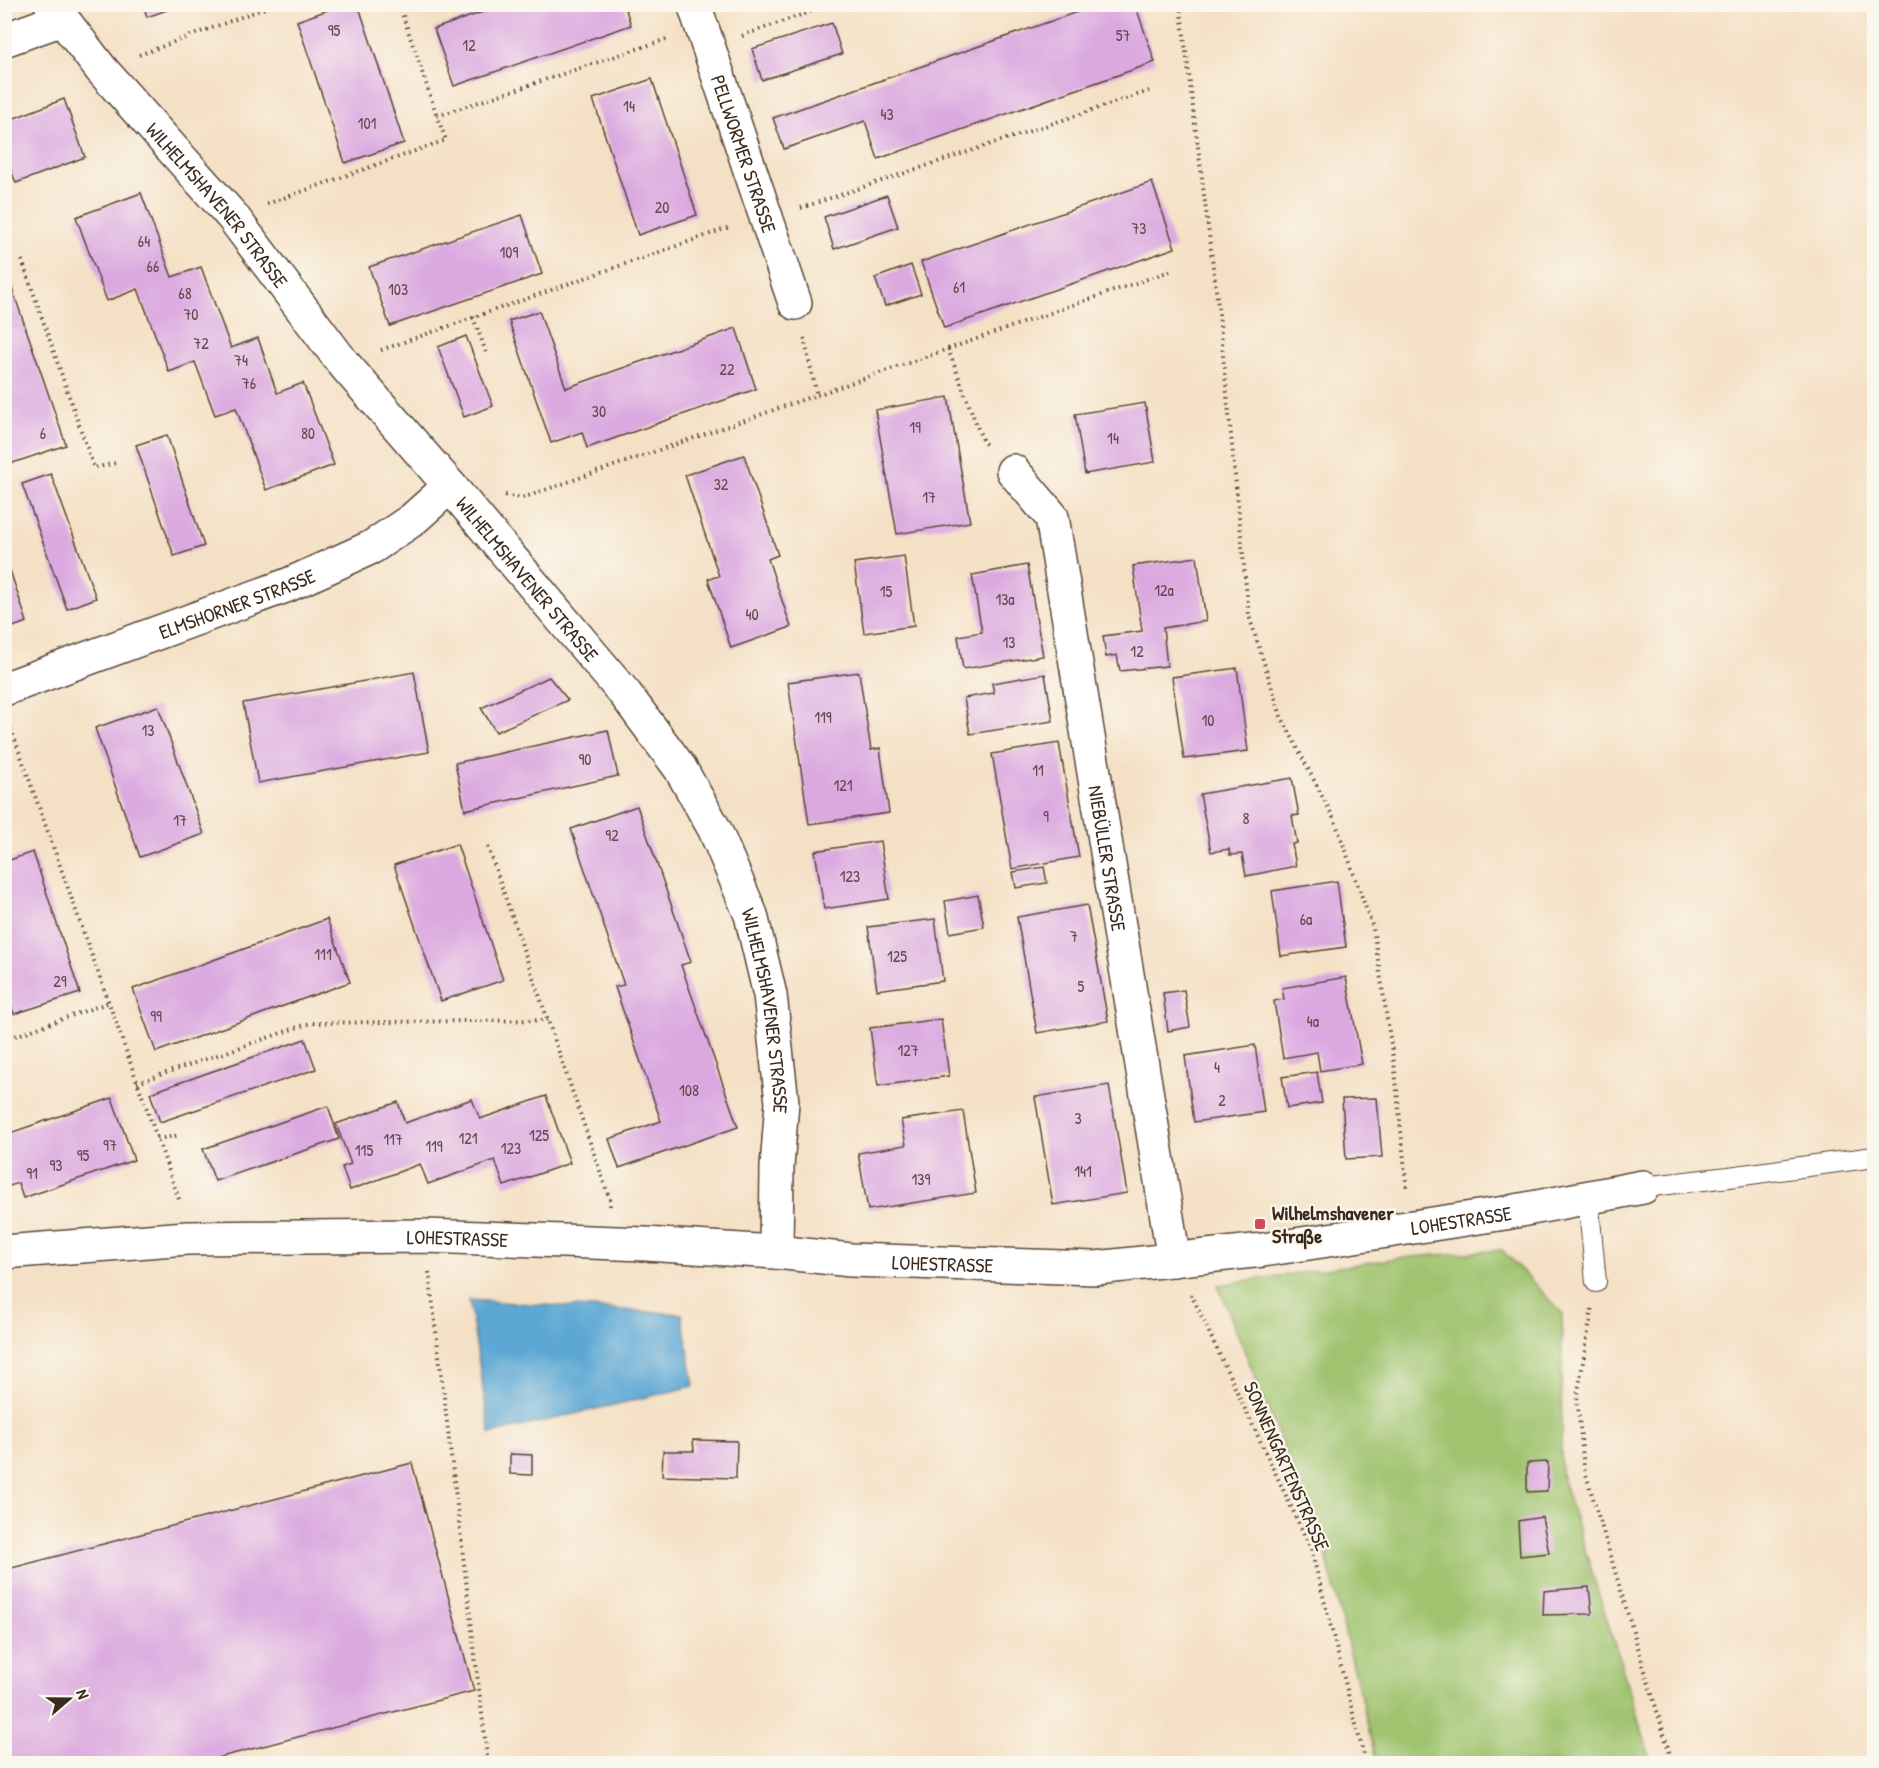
<svg xmlns="http://www.w3.org/2000/svg" width="1879" height="1768" font-family="'Patrick Hand',sans-serif">
<style>
.green{fill:#9fc36e;stroke:#6d7646;stroke-width:1.5}
.water{fill:#5ca7d4;stroke:#4c6879;stroke-width:1.5}
.building{fill:#dba9e0}
.lines{fill:none;stroke-linecap:round;stroke-linejoin:round}
.lane-casing{stroke:#574537;stroke-width:22}
.street-casing{stroke:#574537;stroke-width:36}
.path{stroke:#574537;stroke-width:4;stroke-dasharray:1.5 4.5;stroke-linecap:butt}
.lane{stroke:#fff;stroke-width:20}
.street{stroke:#fff;stroke-width:33}
.poi-dot{fill:#d1495b;stroke:#fbf7ec;stroke-width:2}
.labels{text-anchor:middle;dominant-baseline:central;stroke-width:4.5;stroke-linejoin:round;paint-order:stroke}
.number-label{font-size:16px;fill:#634a4e}
.street-label{font-size:20px;fill:#3b2a1e;stroke:#fbf7ec}
.poi-label{font-size:20px;font-weight:bold;fill:#3b2a1e;stroke:#fbf7ec;text-anchor:start}
</style>
<rect width="100%" height="100%" fill="#fbf7ec"/>
<filter id="ink" filterUnits="userSpaceOnUse"><feTurbulence type="fractalNoise" baseFrequency=".0167" numOctaves="2"/><feDisplacementMap in="SourceGraphic" scale="12" xChannelSelector="R" yChannelSelector="G"/><feConvolveMatrix kernelMatrix="1 2 1 2 8 2 1 2 1" color-interpolation-filters="sRGB"/></filter>
<filter id="wash" filterUnits="userSpaceOnUse"><feTurbulence type="fractalNoise" baseFrequency=".008" numOctaves="4" result="noise"/><feDisplacementMap in="SourceGraphic" scale="24" xChannelSelector="R" yChannelSelector="G"/><feGaussianBlur stdDeviation="1.35" result="paint"/><feColorMatrix in="noise" values="0 0 0 0 0 0 0 0 0 0 0 0 0 0 0 0 0 1.4 0 .05"/><feComposite in="paint" operator="in"/></filter>
<g filter="url(#wash)">
<rect width="100%" height="100%" fill="#f4e0c5"/>
<polygon class="green" points="1502,1250 1562,1313 1561,1474 1652,1763 1377,1763 1325,1551 1218,1285 1399,1258"/>
<polygon class="water" points="469,1300 682,1314 694,1386 490,1434"/>
<g id="blocks">
<g class="building">
<polygon points="143,4 181,4 181,5 147,17"/>
<polygon points="345,4 358,4 404,143 345,163 297,21"/>
<polygon points="506,4 624,4 631,25 454,86 434,29"/>
<polygon points="1100,4 1135,4 1155,62 878,159 865,121 784,149 773,118"/>
<polygon points="832,23 842,54 762,80 752,49"/>
<polygon points="652,79 697,215 638,235 593,99"/>
<polygon points="64,99 85,157 16,183 4,152 4,122"/>
<polygon points="1152,182 1175,248 944,328 921,262"/>
<polygon points="141,193 172,277 201,267 231,348 258,338 277,393 303,383 334,465 266,490 236,408 215,415 195,362 169,372 138,289 107,301 76,217"/>
<polygon points="887,195 898,227 834,249 824,217"/>
<polygon points="522,215 542,274 390,326 369,267"/>
<polygon points="4,265 66,445 4,466"/>
<polygon points="911,265 921,294 885,306 875,278"/>
<polygon points="539,311 566,388 736,328 756,389 587,448 582,432 551,443 509,321"/>
<polygon points="466,336 493,406 464,417 438,347"/>
<polygon points="948,397 970,522 897,534 875,410"/>
<polygon points="1145,403 1155,462 1085,474 1075,414"/>
<polygon points="167,435 204,546 174,556 136,445"/>
<polygon points="744,455 778,555 768,559 791,627 731,648 708,579 719,576 685,475"/>
<polygon points="51,474 96,598 67,609 22,484"/>
<polygon points="5,555 27,622 4,630 4,556"/>
<polygon points="904,556 914,626 864,633 854,563"/>
<polygon points="1197,557 1206,621 1163,628 1167,666 1120,671 1117,655 1106,657 1103,636 1142,631 1133,566"/>
<polygon points="1027,565 1043,656 963,669 958,636 982,632 972,575"/>
<polygon points="1237,668 1248,751 1184,759 1172,677"/>
<polygon points="414,672 429,752 258,783 243,703"/>
<polygon points="859,672 871,750 880,748 889,813 809,824 788,682"/>
<polygon points="1045,674 1053,721 970,734 964,698 994,693 992,683"/>
<polygon points="549,677 568,700 496,732 481,708"/>
<polygon points="158,706 204,834 140,857 95,728"/>
<polygon points="608,730 618,776 465,810 455,763"/>
<polygon points="1059,743 1079,857 1012,869 992,754"/>
<polygon points="1292,778 1299,815 1292,816 1297,843 1292,844 1296,866 1246,876 1242,854 1230,855 1229,849 1211,852 1200,794"/>
<polygon points="637,806 691,962 681,965 738,1127 619,1168 609,1139 661,1121 615,987 624,985 571,829"/>
<polygon points="880,841 889,899 824,909 815,851"/>
<polygon points="457,844 503,980 441,1001 394,865"/>
<polygon points="33,852 80,993 14,1014 4,984 4,862"/>
<polygon points="1044,867 1047,883 1016,888 1013,872"/>
<polygon points="1337,881 1346,947 1281,956 1272,891"/>
<polygon points="978,895 984,927 950,933 945,901"/>
<polygon points="1087,905 1108,1021 1037,1033 1017,917"/>
<polygon points="327,919 350,982 156,1052 133,989"/>
<polygon points="935,919 943,981 877,990 868,927"/>
<polygon points="1346,977 1362,1064 1320,1071 1317,1052 1283,1058 1274,1001 1284,999 1282,988"/>
<polygon points="1184,990 1190,1027 1168,1031 1163,993"/>
<polygon points="941,1019 949,1076 878,1086 870,1028"/>
<polygon points="305,1039 316,1069 160,1122 150,1093"/>
<polygon points="1255,1045 1264,1112 1194,1122 1185,1056"/>
<polygon points="1317,1072 1322,1103 1287,1108 1282,1077"/>
<polygon points="1109,1085 1127,1193 1053,1205 1035,1097"/>
<polygon points="546,1096 570,1163 504,1186 495,1160 428,1184 420,1164 350,1190 342,1167 351,1164 336,1124 398,1102 405,1123 472,1099 480,1119"/>
<polygon points="112,1098 134,1160 23,1198 18,1183 4,1188 4,1135"/>
<polygon points="1377,1098 1382,1157 1346,1159 1342,1099"/>
<polygon points="328,1106 339,1139 215,1181 203,1149"/>
<polygon points="963,1111 976,1193 868,1210 858,1153 906,1145 901,1120"/>
<polygon points="693,1440 737,1441 736,1478 662,1476 663,1451 694,1451"/>
<polygon points="510,1454 532,1455 532,1475 510,1474"/>
<polygon points="1548,1462 1547,1491 1527,1492 1527,1463"/>
<polygon points="412,1463 474,1691 194,1764 4,1764 4,1570"/>
<polygon points="1542,1517 1549,1553 1520,1556 1518,1521"/>
<polygon points="1589,1587 1592,1614 1543,1615 1544,1591"/>
</g>
</g>
</g>
<g filter="url(#ink)">
<use href="#blocks" fill-opacity="0" stroke="#574537" stroke-width="1.5"/>
<g class="lines">
<g class="lane-casing">
<g id="lane">
<polyline points="1643,1187 1729,1177 1874,1157"/>
<polyline points="1588,1198 1596,1282"/>
</g>
</g>
<g class="street-casing">
<g id="street">
<path id="s1" d="M51,4L101,69L232,216L343,363L450,486L626,695L680,768L715,830L751,915L770,995L782,1102L777,1167L776,1252"/>
<path id="s2" d="M694,4L795,303"/>
<polyline points="4,40 62,19"/>
<path id="s3" d="M1013,471L1052,517L1174,1260"/>
<path id="s4" d="M4,689L288,585L372,547L412,520L450,486"/>
<path id="s5" d="M4,1252L187,1238L425,1236L645,1244L776,1252L851,1260L1096,1268L1263,1250L1505,1213L1643,1187"/>
</g>
</g>
<g class="path">
<polyline points="399,4 437,116"/>
<polyline points="1180,4 1219,314 1249,616 1281,716 1335,821 1373,928 1395,1070 1407,1191"/>
<polyline points="742,36 832,4"/>
<polyline points="139,55 276,4"/>
<polyline points="267,204 446,140 437,116 667,39"/>
<polyline points="801,208 1149,91"/>
<polyline points="22,260 94,468 116,463"/>
<polyline points="473,317 486,352"/>
<polyline points="804,338 817,396"/>
<polyline points="948,349 1170,271"/>
<polyline points="381,350 730,227"/>
<polyline points="505,495 522,498 948,349 983,442 989,447"/>
<polyline points="9,723 180,1202"/>
<polyline points="488,847 610,1200 610,1206"/>
<polyline points="4,1040 107,1003"/>
<polyline points="137,1083 310,1023 548,1020"/>
<polyline points="157,1139 180,1135"/>
<polyline points="429,1272 488,1764"/>
<polyline points="1191,1294 1311,1549 1366,1764"/>
<polyline points="1592,1309 1577,1397 1584,1468 1673,1764"/>
</g>
<use href="#lane" class="lane"/>
<use href="#street" class="street"/>
</g>
</g>
<rect class="poi-dot" x="1254" y="1218" width="12" height="12" rx="3"/>
<g class="labels">
<g class="number-label">
<text x="334" y="30">95</text>
<text x="1123" y="35">57</text>
<text x="469" y="45">12</text>
<text x="629" y="106">14</text>
<text x="887" y="114">43</text>
<text x="367" y="123">101</text>
<text x="662" y="207">20</text>
<text x="1139" y="228">73</text>
<text x="144" y="241">64</text>
<text x="509" y="252">109</text>
<text x="153" y="266">66</text>
<text x="959" y="287">61</text>
<text x="398" y="289">103</text>
<text x="185" y="293">68</text>
<text x="191" y="314">70</text>
<text x="201" y="343">72</text>
<text x="241" y="360">74</text>
<text x="727" y="369">22</text>
<text x="249" y="383">76</text>
<text x="599" y="411">30</text>
<text x="915" y="427">19</text>
<text x="43" y="433">6</text>
<text x="308" y="433">80</text>
<text x="1113" y="438">14</text>
<text x="721" y="484">32</text>
<text x="929" y="497">17</text>
<text x="1164" y="590">12a</text>
<text x="886" y="591">15</text>
<text x="1005" y="599">13a</text>
<text x="752" y="614">40</text>
<text x="1009" y="642">13</text>
<text x="1137" y="651">12</text>
<text x="823" y="717">119</text>
<text x="1208" y="720">10</text>
<text x="148" y="730">13</text>
<text x="585" y="759">90</text>
<text x="1038" y="770">11</text>
<text x="843" y="785">121</text>
<text x="1046" y="816">9</text>
<text x="1246" y="818">8</text>
<text x="180" y="820">17</text>
<text x="612" y="835">92</text>
<text x="850" y="876">123</text>
<text x="1306" y="919">6a</text>
<text x="1074" y="936">7</text>
<text x="323" y="954">111</text>
<text x="897" y="956">125</text>
<text x="60" y="981">29</text>
<text x="1081" y="986">5</text>
<text x="156" y="1016">99</text>
<text x="1313" y="1021">4a</text>
<text x="908" y="1050">127</text>
<text x="1217" y="1067">4</text>
<text x="689" y="1090">108</text>
<text x="1222" y="1100">2</text>
<text x="1078" y="1118">3</text>
<text x="539" y="1135">125</text>
<text x="468" y="1138">121</text>
<text x="393" y="1139">117</text>
<text x="110" y="1145">97</text>
<text x="434" y="1146">119</text>
<text x="511" y="1148">123</text>
<text x="364" y="1150">115</text>
<text x="83" y="1155">95</text>
<text x="56" y="1165">93</text>
<text x="1083" y="1171">141</text>
<text x="32" y="1173">91</text>
<text x="921" y="1179">139</text>
</g>
<g class="street-label">
<text stroke="none"><textPath href="#s2" startOffset="158">PELLWORMER STRASSE</textPath></text>
<text stroke="none"><textPath href="#s1" startOffset="261">WILHELMSHAVENER STRASSE</textPath></text>
<text stroke="none"><textPath href="#s1" startOffset="747">WILHELMSHAVENER STRASSE</textPath></text>
<text stroke="none"><textPath href="#s4" startOffset="248">ELMSHORNER STRASSE</textPath></text>
<text stroke="none"><textPath href="#s3" startOffset="406">NIEBÜLLER STRASSE</textPath></text>
<text stroke="none"><textPath href="#s1" startOffset="1251">WILHELMSHAVENER STRASSE</textPath></text>
<text stroke="none"><textPath href="#s5" startOffset="1462">LOHESTRASSE</textPath></text>
<text stroke="none"><textPath href="#s5" startOffset="454">LOHESTRASSE</textPath></text>
<text stroke="none"><textPath href="#s5" startOffset="940">LOHESTRASSE</textPath></text>
<text transform="translate(1287 1466) rotate(66)">SONNENGARTENSTRASSE</text>
</g>
<g class="poi-label">
<text x="1272" y="1212">Wilhelmshavener<tspan x="1272" dy="23">Straße</tspan></text>
</g>
</g>
<rect width="1879" height="1768" fill="none" stroke="#fbf7ec" stroke-width="24"/>
<g transform="translate(69 1699) rotate(70)" stroke="#fbf7ec" stroke-width="4.5" paint-order="stroke">
<path d="M0-4.5L10 22L0 15L-10 22Z" fill="#3b2a1e"/>
<text y="-9" font-size="16" font-weight="bold" text-anchor="middle" fill="#3b2a1e">N</text>
</g>
</svg>
